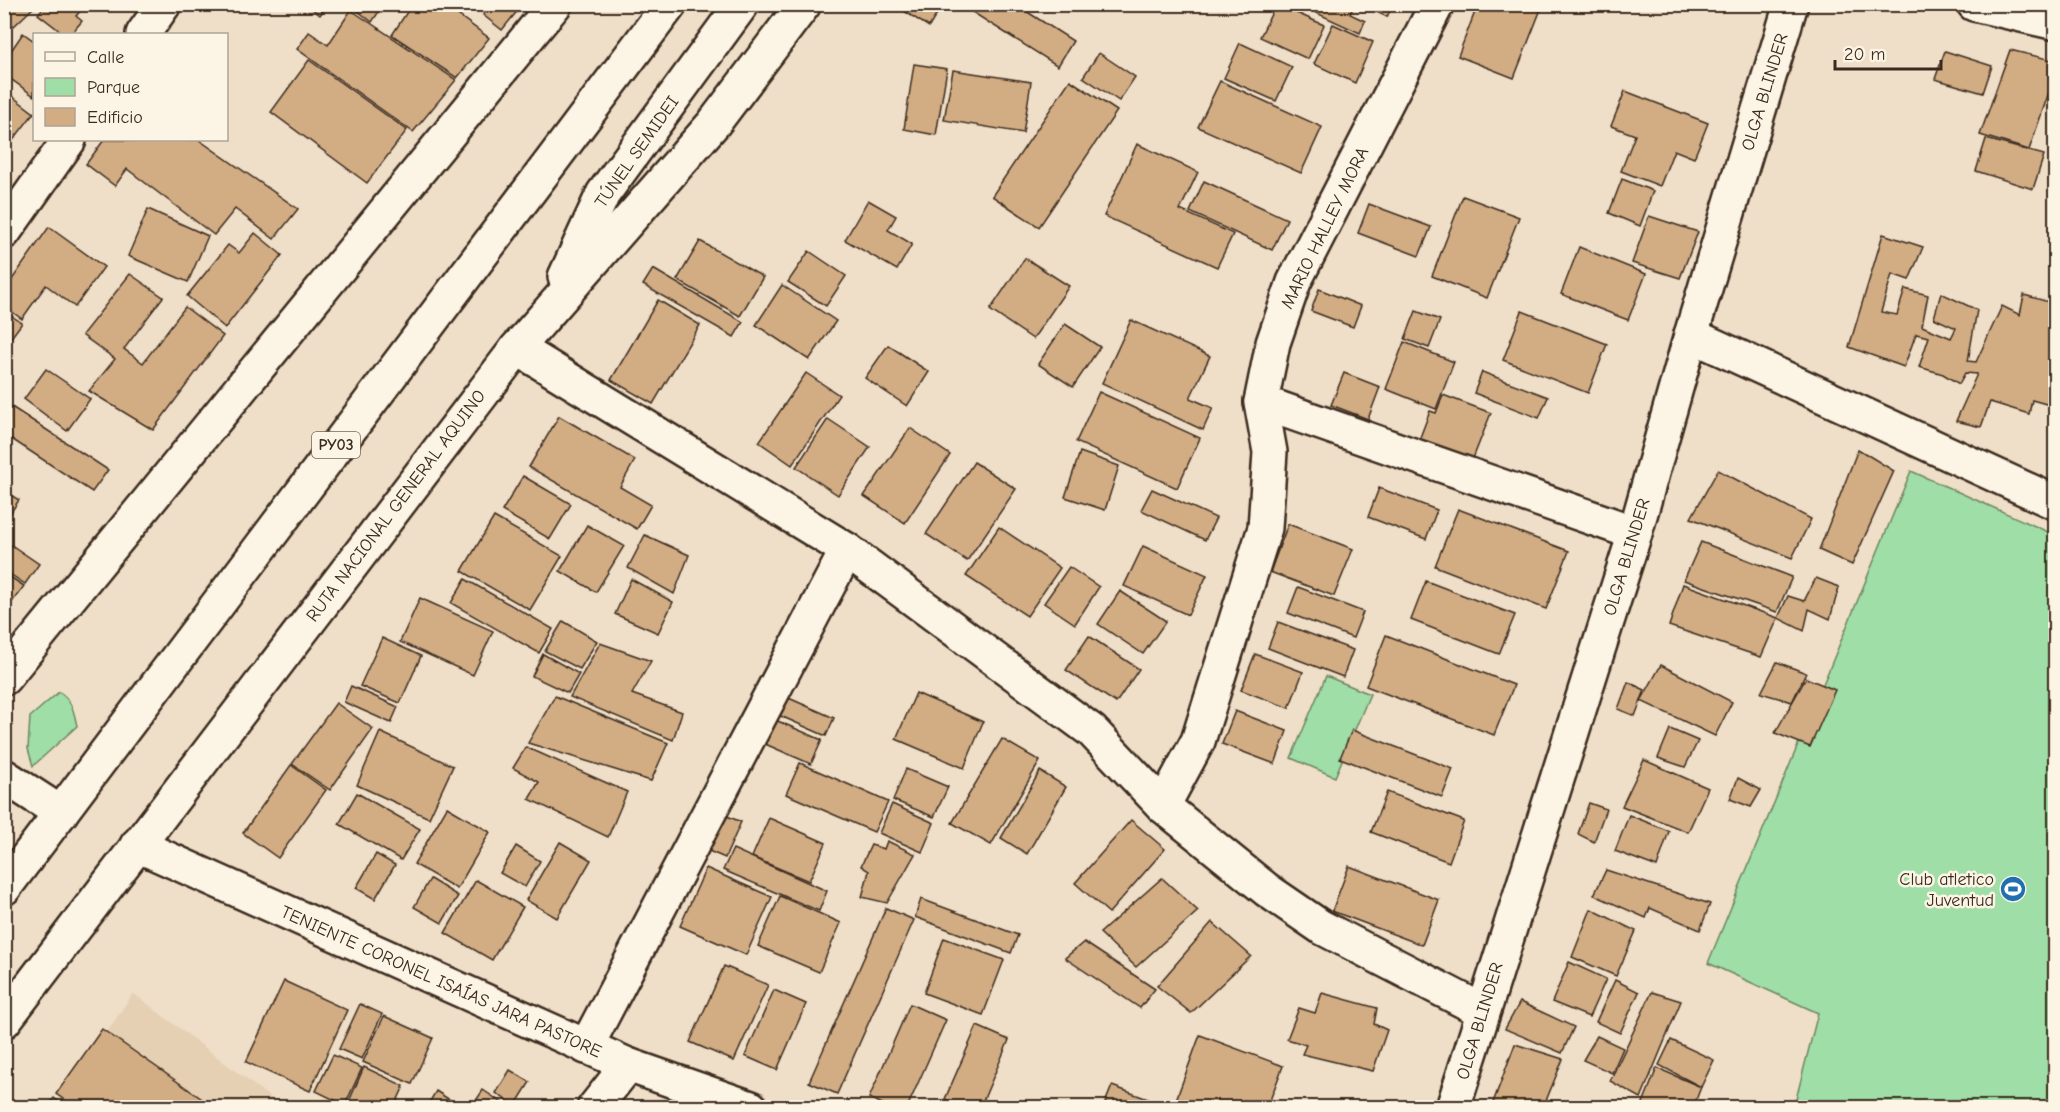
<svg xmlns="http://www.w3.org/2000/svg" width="2060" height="1112" font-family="'Comic Neue',sans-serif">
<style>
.built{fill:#e6d0b4}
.green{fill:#9fdea6;stroke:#6d8462;stroke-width:1.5}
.building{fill:#d2ad84;stroke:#3b2a1e;stroke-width:1.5}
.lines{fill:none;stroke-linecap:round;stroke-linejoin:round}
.street-casing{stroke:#3b2a1e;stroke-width:38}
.secondary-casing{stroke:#3b2a1e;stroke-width:38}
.highway-casing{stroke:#3b2a1e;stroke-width:38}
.street{stroke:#fcf5e5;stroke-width:33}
.secondary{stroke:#fcf5e5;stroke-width:33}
.highway{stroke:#fcf5e5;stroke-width:33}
.labels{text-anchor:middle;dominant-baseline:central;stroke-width:5;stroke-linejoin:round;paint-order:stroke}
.shield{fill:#fcf5e5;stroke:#75675a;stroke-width:1.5}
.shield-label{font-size:16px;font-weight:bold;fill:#3b2a1e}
.street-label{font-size:18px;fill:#3b2a1e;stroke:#fcf5e5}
.poi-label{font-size:18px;fill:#3b2a1e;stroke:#fcf5e5;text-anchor:end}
</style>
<rect width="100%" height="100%" fill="#efdfc8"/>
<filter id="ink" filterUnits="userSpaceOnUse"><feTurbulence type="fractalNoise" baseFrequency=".0167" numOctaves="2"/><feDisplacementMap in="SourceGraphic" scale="12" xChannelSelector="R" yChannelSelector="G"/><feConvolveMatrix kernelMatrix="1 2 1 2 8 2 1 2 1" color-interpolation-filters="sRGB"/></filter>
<g filter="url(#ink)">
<polygon class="built" points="133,993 283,1107 57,1108"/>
<g class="green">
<polygon points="1911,471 2055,535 2055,1107 1794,1107 1818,1013 1708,963"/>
<polygon points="1326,676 1370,694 1335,777 1291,758"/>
<path d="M59,692C72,700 74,712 77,726L33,766L28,749L30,717Z"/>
</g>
<g class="building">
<polygon points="4,4 30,4 33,8 14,26 4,17"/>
<polygon points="46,4 86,4 76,16 82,21 71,34 64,34 38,14"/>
<polygon points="306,4 328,4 320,15"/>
<polygon points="349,4 384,4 372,22"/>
<polygon points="402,4 443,4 489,38 457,78 392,35 409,9"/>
<polygon points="492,4 523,4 502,30 483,15"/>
<polygon points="893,4 943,4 929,27"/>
<polygon points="1015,4 1073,41 1058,66 961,5"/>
<polygon points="1276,4 1324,25 1308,59 1260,37"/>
<polygon points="1313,4 1355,4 1350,14 1365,21 1360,33 1310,10"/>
<polygon points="1360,4 1393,4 1387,17"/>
<polygon points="1478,4 1543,4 1514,78 1458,56"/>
<polygon points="351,10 456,80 413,132 297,49 309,32 328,45"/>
<polygon points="1333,24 1373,42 1355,83 1314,64"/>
<polygon points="23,33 34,41 34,96 4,74 4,61"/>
<polygon points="1240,43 1292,67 1276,101 1224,78"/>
<polygon points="2010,50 2056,61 2056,72 2029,150 1980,135"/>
<polygon points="1945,51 1992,66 1983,93 1935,79"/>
<polygon points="1099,53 1135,77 1119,101 1083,77"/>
<polygon points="309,60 407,130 367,183 271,112"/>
<polygon points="914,64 947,69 936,135 904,129"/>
<polygon points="953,70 1031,82 1023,133 944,120"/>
<polygon points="1070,80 1117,111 1039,227 992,196"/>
<polygon points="1220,81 1322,127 1301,173 1198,127"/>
<polygon points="4,90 34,113 4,152"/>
<polygon points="1625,91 1708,123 1694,158 1674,150 1660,186 1621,171 1635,135 1611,126"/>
<polygon points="1986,139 2044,155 2033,189 1976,171"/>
<polygon points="104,140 199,140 298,209 274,239 235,209 214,235 127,169 115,186 86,164"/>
<polygon points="1137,144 1198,172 1180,210 1233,234 1217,267 1104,216"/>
<polygon points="1622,179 1653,191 1640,226 1609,213"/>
<polygon points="1204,181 1287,219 1272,250 1190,212"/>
<polygon points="1463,196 1519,217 1487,298 1432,276"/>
<polygon points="868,200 896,216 888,230 912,244 897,270 845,240"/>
<polygon points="1369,204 1431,227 1419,256 1358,233"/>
<polygon points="148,209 208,236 188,282 128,256"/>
<polygon points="1649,216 1698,232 1680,278 1632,263"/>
<polygon points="49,227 104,267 75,307 46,285 22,319 4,306 4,291"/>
<polygon points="255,233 282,255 225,328 187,296 228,245 239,253"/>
<polygon points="1883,234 1923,247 1909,280 1892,274 1881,312 1897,315 1905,289 1928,295 1922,326 1951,338 1956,328 1934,318 1941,293 1977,310 1968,361 1976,362 2002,306 2020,315 2024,295 2056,304 2056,392 2050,405 2032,400 2029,414 1990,402 1981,427 1956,421 1977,374 1965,373 1959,384 1943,374 1919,367 1929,337 1916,334 1904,367 1849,347"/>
<polygon points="700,241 763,277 740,316 677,280"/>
<polygon points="1579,247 1646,274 1628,320 1561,294"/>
<polygon points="809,251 846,276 826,306 788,282"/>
<polygon points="1025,258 1069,286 1033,339 990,310"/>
<polygon points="653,269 743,322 734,337 643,285"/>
<polygon points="130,274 163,297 124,349 143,363 185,307 223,336 153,430 89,391 115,359 82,335"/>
<polygon points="782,285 836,321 809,360 756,325"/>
<polygon points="1319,289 1361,306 1353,327 1311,311"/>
<polygon points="658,300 700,325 653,404 611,380"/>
<polygon points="4,311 22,323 4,347"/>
<polygon points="1416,311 1440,320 1429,348 1405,339"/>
<polygon points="1522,311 1607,344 1588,393 1503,360"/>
<polygon points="1131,320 1210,356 1190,398 1213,408 1203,430 1102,383"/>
<polygon points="1065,324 1100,347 1073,387 1038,364"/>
<polygon points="1404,342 1454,362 1436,409 1386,389"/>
<polygon points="888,345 929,372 907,406 865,378"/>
<polygon points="46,369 90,399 67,431 24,399"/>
<polygon points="1482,372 1548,397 1539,418 1474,393"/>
<polygon points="806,373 839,395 792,465 759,442"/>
<polygon points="1344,373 1380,387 1368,419 1331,405"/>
<polygon points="1099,392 1200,438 1177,488 1076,442"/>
<polygon points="1443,395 1491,413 1472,461 1419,440 1430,411 1436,413"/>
<polygon points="4,402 108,470 92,492 4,434"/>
<polygon points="559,416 635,460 620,487 651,505 637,529 529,467"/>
<polygon points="828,419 870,447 838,495 796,467"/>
<polygon points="910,428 950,455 905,523 864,496"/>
<polygon points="1858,449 1894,471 1852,565 1819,550"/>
<polygon points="1080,452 1119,466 1105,510 1065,497"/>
<polygon points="974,462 1016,489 967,561 926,534"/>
<polygon points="1718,470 1811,519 1792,558 1691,518"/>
<polygon points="523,476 571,504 550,539 502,511"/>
<polygon points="1379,488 1437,510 1426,539 1368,517"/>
<polygon points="1152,489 1216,518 1205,540 1141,510"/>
<polygon points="4,491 19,500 4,523"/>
<polygon points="1458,509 1569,551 1546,609 1435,566"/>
<polygon points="494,517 562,556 530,610 462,571"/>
<polygon points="1288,524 1353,549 1334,596 1270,572"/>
<polygon points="587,525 624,546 596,592 560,571"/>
<polygon points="999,527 1060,568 1027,616 966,576"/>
<polygon points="645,535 689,555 674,594 628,568"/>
<polygon points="4,540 39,564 25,584 4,570"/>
<polygon points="1701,542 1792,577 1777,612 1684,580"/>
<polygon points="1143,546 1207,575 1188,615 1124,586"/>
<polygon points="1069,567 1099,587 1075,624 1044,603"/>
<polygon points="4,573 24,586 4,613"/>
<polygon points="1816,578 1839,587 1830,619 1809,609 1804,631 1778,618 1788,596 1804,601"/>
<polygon points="465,579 553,629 539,653 451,603"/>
<polygon points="631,579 673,602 658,633 615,614"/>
<polygon points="1426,581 1515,615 1499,654 1411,620"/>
<polygon points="1683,584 1778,618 1761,657 1669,626"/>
<polygon points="1298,587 1363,612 1353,638 1288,613"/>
<polygon points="1120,591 1166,621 1143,654 1098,624"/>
<polygon points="420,598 493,631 473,675 400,642"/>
<polygon points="563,621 597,641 580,669 545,651"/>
<polygon points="1278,622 1353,650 1343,677 1268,648"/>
<polygon points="1386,635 1514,685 1494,735 1366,686"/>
<polygon points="1089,636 1139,669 1116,703 1066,670"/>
<polygon points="382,638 421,656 400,703 360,686"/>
<polygon points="600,643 651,661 632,694 682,712 673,740 570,697"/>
<polygon points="543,654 579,674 568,693 532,676"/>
<polygon points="1255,654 1303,672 1289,708 1241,690"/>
<polygon points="1777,662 1806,673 1792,702 1761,693"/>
<polygon points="1661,665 1732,702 1715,736 1641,701"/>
<polygon points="1806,678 1835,690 1810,747 1775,733"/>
<polygon points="1628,682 1645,690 1635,716 1618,709"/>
<polygon points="351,686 398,707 391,723 344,702"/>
<polygon points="775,692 834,718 826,736 767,710"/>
<polygon points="916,693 983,722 964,768 896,739"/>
<polygon points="555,696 668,743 651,781 528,743"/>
<polygon points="336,703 373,729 330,790 292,764"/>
<polygon points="1235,711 1287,731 1275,764 1222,744"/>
<polygon points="766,716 822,740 811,764 756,740"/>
<polygon points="1670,729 1698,741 1685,767 1658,758"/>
<polygon points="1352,730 1453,769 1442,797 1340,758"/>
<polygon points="380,732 453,766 429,818 357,785"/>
<polygon points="1002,739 1040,761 991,845 952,823"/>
<polygon points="526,747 627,792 608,837 529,799 539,782 513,768"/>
<polygon points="1644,760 1708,788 1688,832 1622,806"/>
<polygon points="800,763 888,802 874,832 786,794"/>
<polygon points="291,765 326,790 278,858 243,833"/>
<polygon points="906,769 948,787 934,817 893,800"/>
<polygon points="1040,771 1066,787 1027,854 1001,838"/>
<polygon points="1738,778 1761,790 1751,807 1730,799"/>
<polygon points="1387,792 1464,821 1449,862 1371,832"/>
<polygon points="357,793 420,829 401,860 339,824"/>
<polygon points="1589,803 1606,809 1594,842 1578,834"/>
<polygon points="892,804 934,823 922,852 879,833"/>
<polygon points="447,807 490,832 457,889 414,864"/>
<polygon points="711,809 741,822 725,858 695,845"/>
<polygon points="1629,815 1669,831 1657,867 1615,851"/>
<polygon points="769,818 826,843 809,881 752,857"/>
<polygon points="1131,820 1165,849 1109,913 1075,883"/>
<polygon points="887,841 915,854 887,903 862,897 869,871 861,866 871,845 884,849"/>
<polygon points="560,842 591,860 557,918 526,900"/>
<polygon points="516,846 540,861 525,887 500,873"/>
<polygon points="733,849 827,891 819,911 723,870"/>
<polygon points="376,854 395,865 375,899 356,888"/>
<polygon points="1349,866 1439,900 1422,945 1332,911"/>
<polygon points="706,868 772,897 746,955 680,926"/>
<polygon points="1606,870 1710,904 1700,930 1650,908 1646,918 1594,895"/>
<polygon points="1162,878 1198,911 1136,967 1100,933"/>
<polygon points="430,879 458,896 442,923 414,907"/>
<polygon points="476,880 523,907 492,960 445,933"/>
<polygon points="780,896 841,923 819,972 758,946"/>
<polygon points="921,899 1018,935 1011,953 915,917"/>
<polygon points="886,908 914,920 837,1094 809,1082"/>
<polygon points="1591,909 1636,931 1616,976 1572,957"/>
<polygon points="1212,922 1251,956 1191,1013 1157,986"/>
<polygon points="944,938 1004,960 983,1015 924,993"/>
<polygon points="1084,942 1155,989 1140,1008 1065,958"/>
<polygon points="1569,962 1606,979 1589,1017 1552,1002"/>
<polygon points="724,966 768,985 734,1061 690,1042"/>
<polygon points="1615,980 1639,992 1620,1033 1596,1022"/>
<polygon points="284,981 347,1010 310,1091 246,1062"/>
<polygon points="774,990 806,1004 777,1070 745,1056"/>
<polygon points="1652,992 1681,1001 1641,1098 1610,1081"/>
<polygon points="1322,993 1377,1008 1374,1024 1387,1030 1373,1071 1302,1054 1306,1045 1287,1039 1299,1008 1315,1013"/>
<polygon points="1520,1002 1574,1027 1562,1053 1505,1029"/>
<polygon points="360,1004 382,1014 362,1059 339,1049"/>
<polygon points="910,1004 946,1020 907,1108 892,1108 869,1098"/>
<polygon points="384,1016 433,1038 412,1084 363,1062"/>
<polygon points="977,1026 1009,1040 980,1108 963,1108 945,1099"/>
<polygon points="102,1029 215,1108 76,1108 56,1094"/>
<polygon points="1200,1035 1283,1066 1267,1108 1173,1108"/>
<polygon points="1597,1036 1623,1048 1612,1073 1583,1060"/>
<polygon points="1671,1040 1714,1060 1701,1087 1659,1065"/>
<polygon points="1515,1044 1563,1059 1543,1108 1491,1108"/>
<polygon points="333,1055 362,1068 345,1105 316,1091"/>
<polygon points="364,1067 404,1086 394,1108 347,1106"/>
<polygon points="1657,1068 1701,1087 1693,1108 1641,1108"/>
<polygon points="510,1070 530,1082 515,1106 496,1093"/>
<polygon points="1112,1086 1159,1103 1158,1108 1103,1108"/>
<polygon points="483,1090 510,1108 473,1105"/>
<polygon points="436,1091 462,1108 426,1108"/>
<polygon points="54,1098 68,1108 47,1108"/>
<polygon points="1720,1102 1732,1108 1718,1108"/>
</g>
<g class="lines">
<g class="street-casing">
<g id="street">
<polyline points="143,34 164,4"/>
<polyline points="4,232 69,140"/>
<polyline points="1691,335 2056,503"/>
<polyline points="517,348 847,550 1092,731 1163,806 1267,890 1321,927 1483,1011"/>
<polyline points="1261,402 1635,533"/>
<polyline points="4,678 555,4"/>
<polyline points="4,776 61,813"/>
<polyline points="1163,806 1198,741 1265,528 1270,452 1261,402 1273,343 1294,282 1437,4"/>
<polyline points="137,845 628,1065 751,1108"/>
<polyline points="586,1047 847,550"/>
<polyline points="594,1108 628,1065"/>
<polyline points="1453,1108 1635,533 1691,335 1791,4"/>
</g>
</g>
<g class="secondary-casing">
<polyline id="secondary" points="1974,4 2056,23"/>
</g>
<g class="highway-casing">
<g id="highway">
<polyline points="565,277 603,194 742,4"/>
<polyline points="4,888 670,4"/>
<polyline points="4,1021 517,348 714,123 804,4"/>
</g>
</g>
<use href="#street" class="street"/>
<use href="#secondary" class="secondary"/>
<use href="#highway" class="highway"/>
</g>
</g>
<defs>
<g id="stadium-disc" transform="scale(1.35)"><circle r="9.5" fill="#1f6fb2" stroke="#fcf5e5"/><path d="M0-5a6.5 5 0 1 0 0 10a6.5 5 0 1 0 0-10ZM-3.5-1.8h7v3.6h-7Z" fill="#fff"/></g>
</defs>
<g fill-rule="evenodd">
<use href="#stadium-disc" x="2013" y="889"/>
</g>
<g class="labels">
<rect class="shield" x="312" y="432" width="48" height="26" rx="4.5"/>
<g class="shield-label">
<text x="336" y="445">PY03</text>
</g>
<g class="street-label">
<text transform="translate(1765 92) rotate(-73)">OLGA BLINDER</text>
<text transform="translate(637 152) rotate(-55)">TÚNEL SEMIDEI</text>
<text transform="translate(1325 228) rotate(-64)">MARIO HALLEY MORA</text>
<text transform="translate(396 506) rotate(-53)">RUTA NACIONAL GENERAL AQUINO</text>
<text transform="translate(1627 557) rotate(-73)">OLGA BLINDER</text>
<text transform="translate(441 982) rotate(24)">TENIENTE CORONEL ISAÍAS JARA PASTORE</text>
<text transform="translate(1480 1021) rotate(-73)">OLGA BLINDER</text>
</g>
<g class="poi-label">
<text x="1994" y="879">Club atletico<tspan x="1994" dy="21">Juventud</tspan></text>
</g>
</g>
<rect width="2060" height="1112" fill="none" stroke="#fcf5e5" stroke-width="24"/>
<rect x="12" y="12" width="2036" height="1088" fill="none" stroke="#3b2a1e" stroke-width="2" filter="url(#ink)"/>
<rect x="33" y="33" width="195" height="108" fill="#fcf5e5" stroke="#afa495" stroke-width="1.5"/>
<rect x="45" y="52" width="30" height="9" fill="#fcf5e5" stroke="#afa495" stroke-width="1.5"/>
<text x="87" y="63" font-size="18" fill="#3b2a1e">Calle</text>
<rect x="45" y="78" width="30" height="18" fill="#9fdea6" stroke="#afa495" stroke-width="1.5"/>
<text x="87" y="93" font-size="18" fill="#3b2a1e">Parque</text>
<rect x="45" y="108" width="30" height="18" fill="#d2ad84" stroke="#afa495" stroke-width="1.5"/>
<text x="87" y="123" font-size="18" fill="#3b2a1e">Edificio</text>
<path d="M1835 60v9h106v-9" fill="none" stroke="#3b2a1e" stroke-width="3"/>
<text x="1844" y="60" font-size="18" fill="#3b2a1e" stroke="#fcf5e5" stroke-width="4.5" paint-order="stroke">20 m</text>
</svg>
